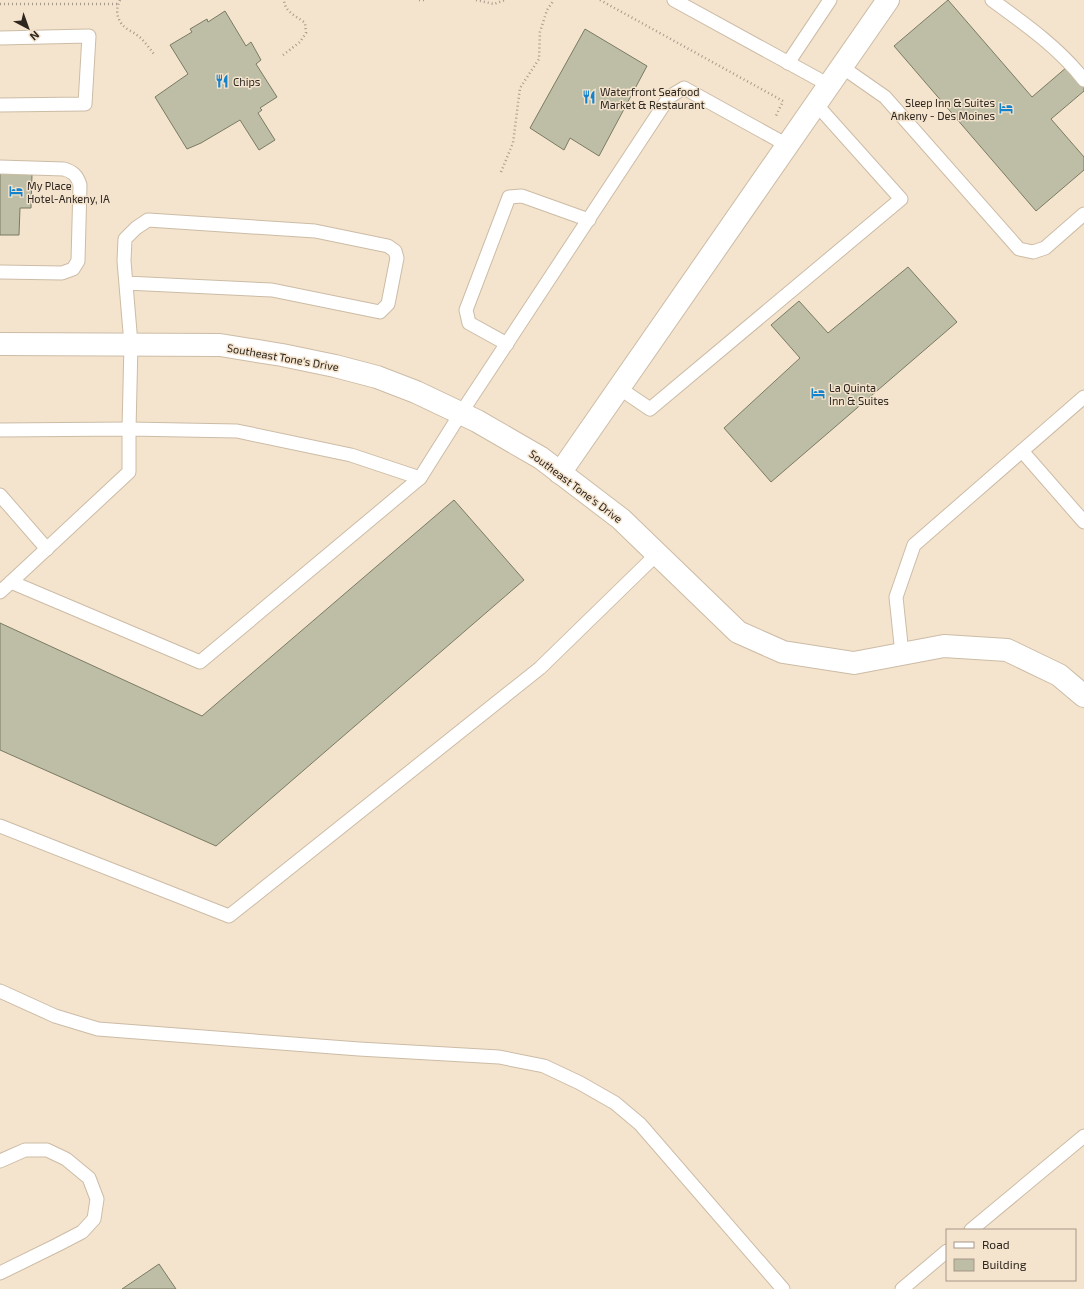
<svg xmlns="http://www.w3.org/2000/svg" width="1084" height="1289" font-family="'Exo 2',sans-serif">
<style>
.building{fill:#bdbea5;stroke:#7a7b63}
.lines{fill:none;stroke-linecap:round;stroke-linejoin:round}
.lane-casing{stroke:#ccbca6;stroke-width:15}
.street-casing{stroke:#ccbca6;stroke-width:24}
.path{stroke:#a89a8a;stroke-width:2.5;stroke-dasharray:1 3;stroke-linecap:butt}
.lane{stroke:#fff;stroke-width:13}
.street{stroke:#fff;stroke-width:22}
.labels{text-anchor:middle;dominant-baseline:central;stroke-width:3;stroke-linejoin:round;paint-order:stroke}
.poi-label{font-size:11px;fill:#2e271f;stroke:#f4e3cd;text-anchor:start}
.street-label{font-size:11px;fill:#2e271f;stroke:#f4e3cd}
</style>
<rect width="100%" height="100%" fill="#f4e3cd"/>
<g class="building">
<polygon points="948,0 1032,97 1067,67 1084,87 1084,91 1051,119 1084,157 1084,170 1036,211 894,46"/>
<polygon points="225,11 246,46 251,42 261,60 256,64 277,97 260,108 262,110 258,113 275,140 259,150 240,120 201,143 187,149 155,97 188,74 170,45 192,32 190,29 207,19 208,22"/>
<polygon points="585,29 647,66 599,156 570,138 564,150 530,128"/>
<polygon points="0,173 32,174 31,208 20,208 19,235 0,235"/>
<polygon points="908,267 957,322 771,482 724,428 800,358 771,325 799,301 828,333"/>
<polygon points="454,500 524,580 216,846 0,750 0,623 202,716"/>
<polygon points="159,1264 176,1289 122,1289"/>
</g>
<g class="lines">
<g class="lane-casing">
<g id="lane">
<polyline points="674,0 829,85"/>
<path d="M992,0C1025,24 1059,48 1084,80"/>
<polyline points="0,38 89,36 85,104 0,105"/>
<polyline points="788,63 830,0"/>
<polyline points="842,67 885,97 1019,249 1033,252 1045,248 1084,214"/>
<path d="M0,167L64,169C73,172 77,175 80,185L78,261L73,269L62,273L0,272"/>
<polyline points="507,344 469,323 466,310 509,197 522,196 589,220"/>
<polyline points="619,388 650,409 901,199 816,104"/>
<polyline points="0,430 129,429 237,431 351,455 420,478 461,413 669,97 684,88 787,145"/>
<polyline points="1022,451 1084,522"/>
<polyline points="0,495 47,549"/>
<polyline points="11,582 129,472 129,429 131,344 124,261 125,239 136,228 148,220 315,231 388,246 395,251 397,258 388,304 380,312 272,290 126,283"/>
<polyline points="0,592 11,582 200,662 420,478"/>
<polyline points="902,654 896,597 914,545 1084,397"/>
<polyline points="0,826 229,916 540,668 657,554"/>
<polyline points="0,991 55,1016 98,1029 359,1049 499,1057 544,1066 580,1083 615,1103 640,1124 783,1289"/>
<polyline points="0,1161 25,1150 47,1150 66,1159 89,1178 97,1199 94,1219 82,1232 57,1245 0,1273"/>
<polyline points="971,1230 1084,1136"/>
<polyline points="902,1289 947,1251"/>
</g>
</g>
<g class="street-casing">
<g id="street">
<polyline points="0,344 220,345 282,355 335,366 377,377 416,392 477,421 541,458 621,519 738,632 783,652 854,663 944,646 1007,650 1059,675 1084,696"/>
<polyline points="560,473 888,0"/>
</g>
</g>
<g class="path">
<path d="M120,0C114,12 118,24 129,30C132,32 135,33 137,35C144,40 149,48 154,54"/>
<polyline points="419,0 424,0"/>
<polyline points="476,0 494,4 505,0"/>
<polyline points="600,0 783,101 775,118"/>
<polyline points="0,4 118,4"/>
<path d="M283,55L300,42L306,33L305,23C297,16 285,13 284,0"/>
<polyline points="501,172 513,143 520,88 539,59 540,32 547,10 554,0"/>
</g>
<use href="#lane" class="lane"/>
<use href="#street" class="street"/>
</g>
<defs>
<g id="restaurant-bare" transform="scale(1.08)"><path d="M-5-6h1v4h1v-4h1v4h1v-4h1v5L-1.5 .5V6h-2V.5L-5-1ZM5-6V6H3V1.5H1.5Q1.5-4 5-6Z" fill="#1483cc" stroke="#f4e3cd" stroke-width="2.5" paint-order="stroke"/></g>
<g id="hotel-bare" transform="scale(1.08)"><path d="M-6-4.5h1.5V1H6V5H4.5V3h-9V5H-6ZM-4 0a1.8 1.8 0 1 1 3.6 0ZM.5 0V-2.5h3Q6-2.5 6 0Z" fill="#1483cc" stroke="#f4e3cd" stroke-width="2.5" paint-order="stroke"/></g>
</defs>
<g fill-rule="evenodd">
<use href="#restaurant-bare" x="222" y="81"/>
<use href="#restaurant-bare" x="589" y="97"/>
<use href="#hotel-bare" x="1006" y="108"/>
<use href="#hotel-bare" x="16" y="191"/>
<use href="#hotel-bare" x="818" y="393"/>
</g>
<g class="labels">
<g class="poi-label">
<text x="233" y="81">Chips</text>
<text x="600" y="91">Waterfront Seafood<tspan x="600" dy="13">Market &amp; Restaurant</tspan></text>
<text x="995" y="102" text-anchor="end">Sleep Inn &amp; Suites<tspan x="995" dy="13">Ankeny - Des Moines</tspan></text>
<text x="27" y="185">My Place<tspan x="27" dy="13">Hotel-Ankeny, IA</tspan></text>
<text x="829" y="387">La Quinta<tspan x="829" dy="13">Inn &amp; Suites</tspan></text>
</g>
<g class="street-label">
<text transform="translate(283 357) rotate(10)">Southeast Tone's Drive</text>
<text transform="translate(576 486) rotate(37)">Southeast Tone's Drive</text>
</g>
</g>
<rect x="946" y="1229" width="130" height="52" fill="#f4e3cd" stroke="#a59887"/>
<rect x="954" y="1242" width="20" height="6" fill="#ffffff" stroke="#a59887"/>
<text x="982" y="1249" font-size="12" fill="#2e271f">Road</text>
<rect x="954" y="1259" width="20" height="12" fill="#bdbea5" stroke="#a59887"/>
<text x="982" y="1269" font-size="12" fill="#2e271f">Building</text>
<g transform="translate(28 28) rotate(139)" stroke="#f4e3cd" stroke-width="3" paint-order="stroke">
<path d="M0-3L7 15L0 10L-7 15Z" fill="#2e271f"/>
<text y="-6" font-size="11" font-weight="bold" text-anchor="middle" fill="#2e271f">N</text>
</g>
</svg>
